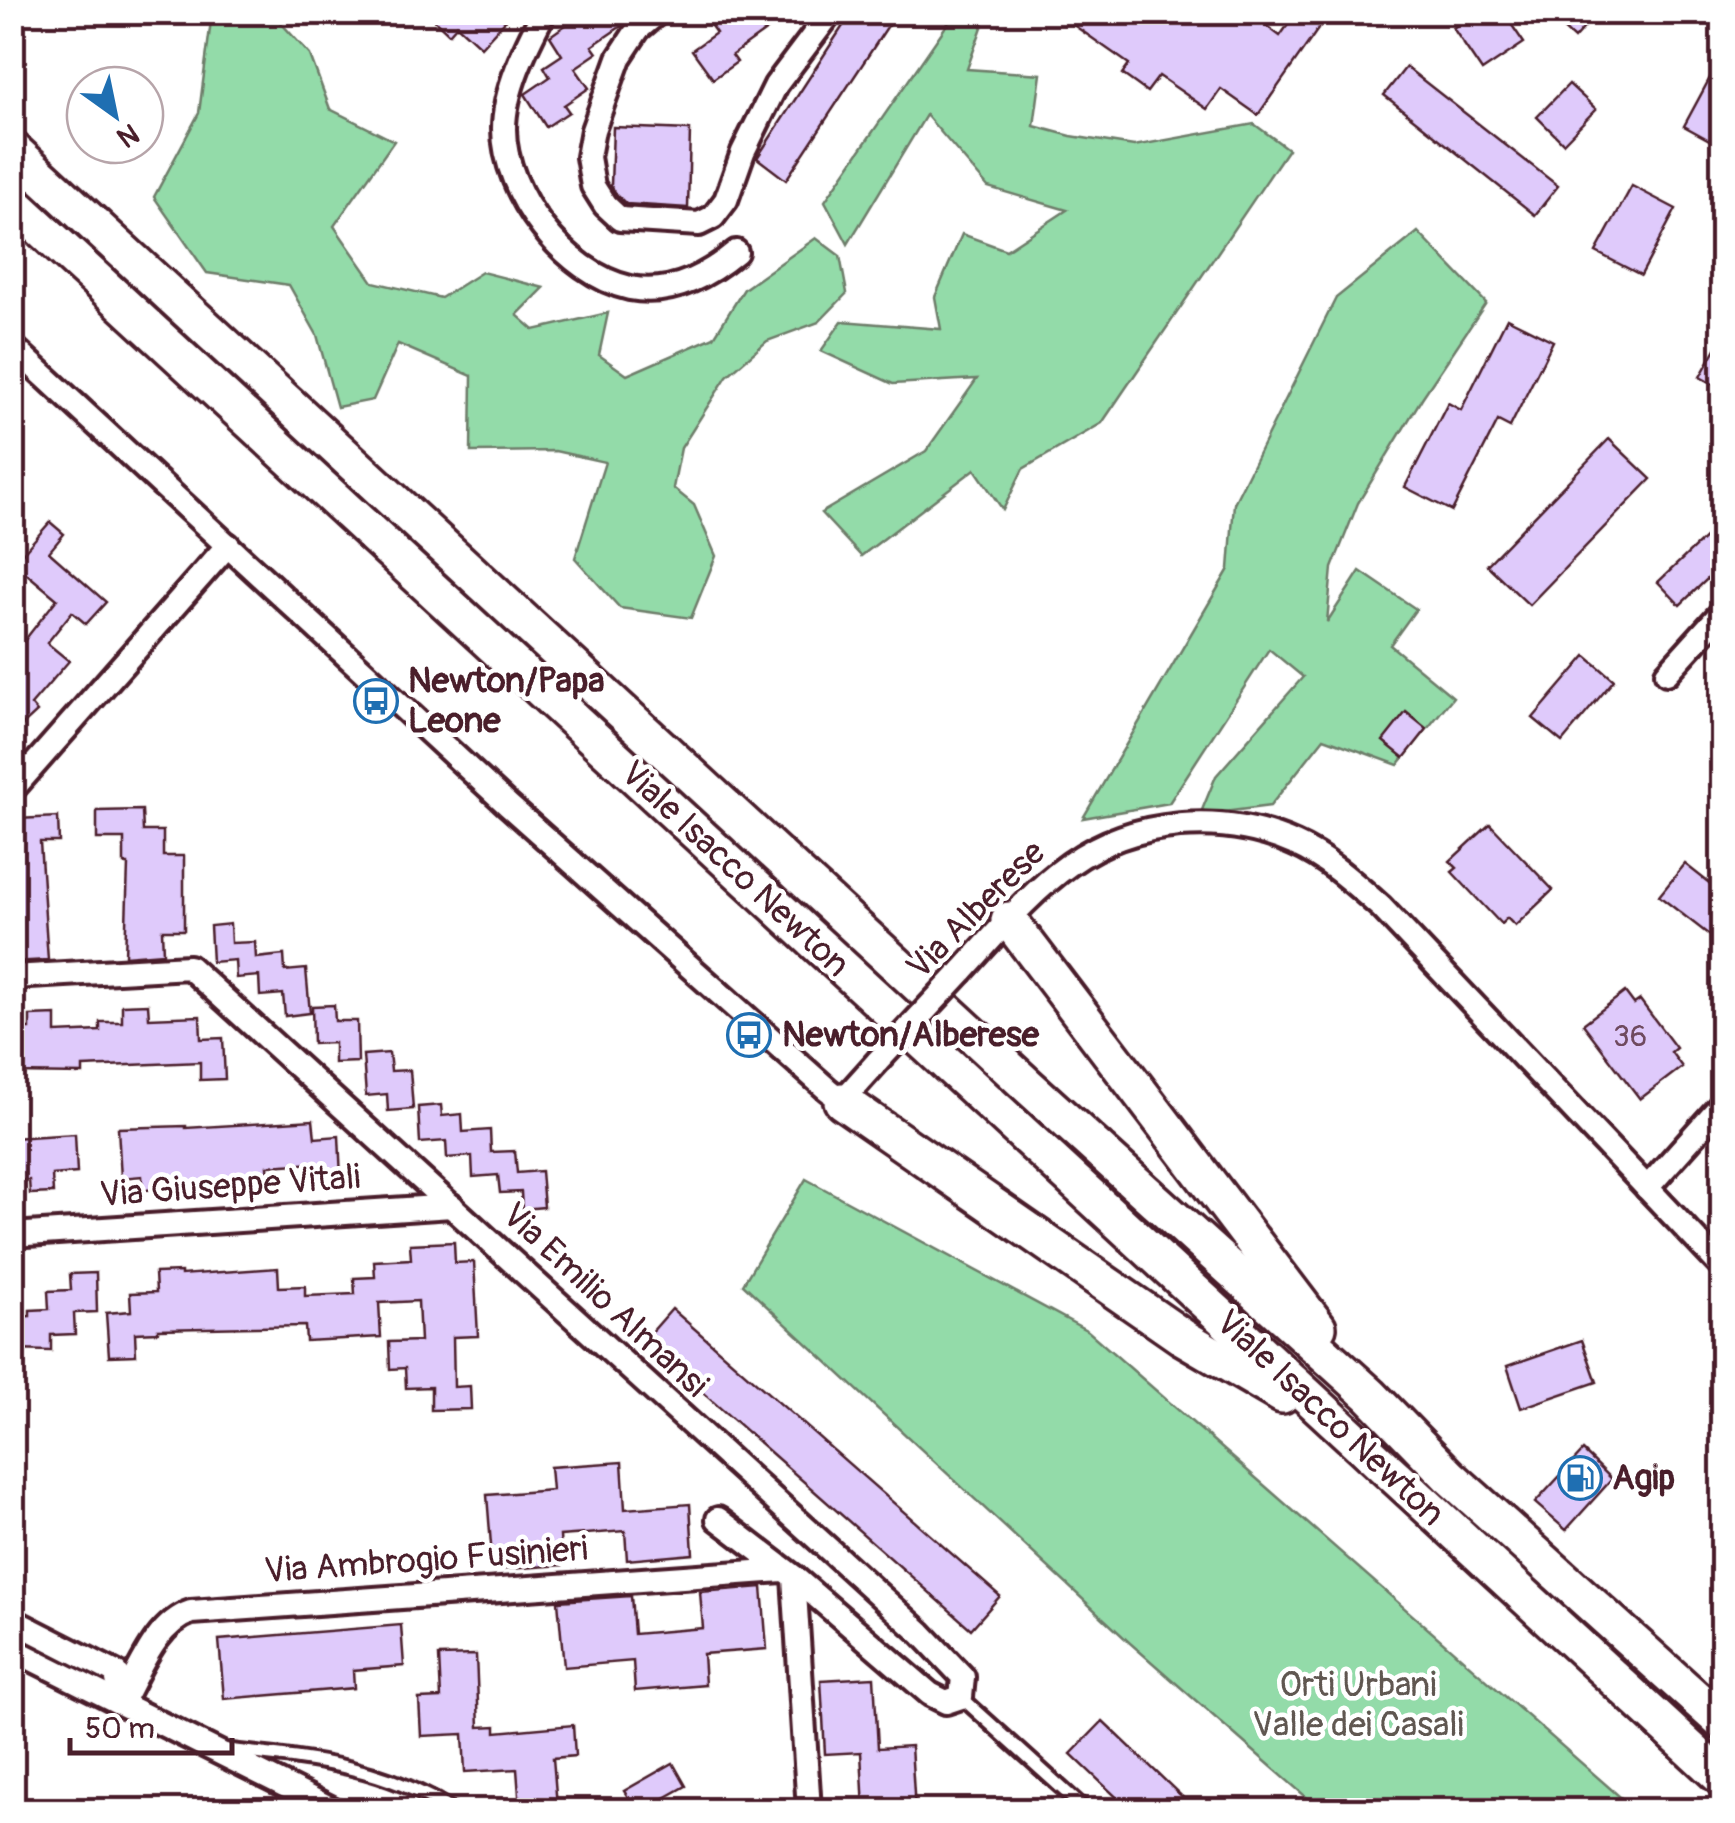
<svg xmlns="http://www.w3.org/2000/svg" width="1735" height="1823" font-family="Pangolin,sans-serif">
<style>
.green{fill:#93dba9;stroke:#6e7d6a;stroke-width:2.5}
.building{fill:#dfcafb;stroke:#4a1f2b;stroke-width:2.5}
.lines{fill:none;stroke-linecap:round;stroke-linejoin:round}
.service-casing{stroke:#4a1f2b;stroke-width:19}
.minor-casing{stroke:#4a1f2b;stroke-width:30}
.trunk-casing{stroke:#4a1f2b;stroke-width:42}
.service{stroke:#fff;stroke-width:11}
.minor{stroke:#fff;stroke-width:22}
.trunk{stroke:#fff;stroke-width:35}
.minor-bridge-casing{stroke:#4a1f2b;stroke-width:30;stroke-linecap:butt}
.minor-bridge{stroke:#fff;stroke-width:22}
.labels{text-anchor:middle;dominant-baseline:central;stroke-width:9;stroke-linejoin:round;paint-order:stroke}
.number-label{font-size:30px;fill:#6f4a5f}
.poi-label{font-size:35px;font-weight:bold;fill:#4a1f2b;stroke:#fff;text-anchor:start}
.street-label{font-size:35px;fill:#4a1f2b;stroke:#fff}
.park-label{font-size:35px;fill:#605751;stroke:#fff}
</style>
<rect width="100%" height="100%" fill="#fff"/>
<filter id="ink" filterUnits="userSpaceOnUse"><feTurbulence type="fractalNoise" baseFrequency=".01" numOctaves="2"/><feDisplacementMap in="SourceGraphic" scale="20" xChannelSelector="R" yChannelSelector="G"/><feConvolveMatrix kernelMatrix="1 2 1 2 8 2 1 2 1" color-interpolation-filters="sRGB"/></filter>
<g filter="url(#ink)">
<g class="green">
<polygon points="212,13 272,13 310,55 330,109 394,141 334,226 373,282 441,298 482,272 544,288 517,315 534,330 608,313 599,355 627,375 714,337 744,289 816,238 840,256 847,293 819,322 767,341 727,376 681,448 673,488 694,505 716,556 691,618 620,608 575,558 605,462 555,451 471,452 472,376 398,344 373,400 337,407 317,335 289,285 207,273 154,197 199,113"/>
<polygon points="955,13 987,13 967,69 1041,74 1034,126 1071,136 1134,146 1254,124 1288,149 1102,423 1023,469 1003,510 975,469 861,556 821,513 926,451 977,379 893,384 821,351 842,321 941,329 935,297 962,234 1006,250 1067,210 988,187 926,115 848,244 825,201"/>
<polygon points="1418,232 1486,303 1422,398 1358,503 1332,568 1327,622 1360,571 1416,609 1390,645 1453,697 1398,765 1324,738 1270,806 1200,815 1216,776 1303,677 1269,649 1169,803 1083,818 1229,569 1234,503 1336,298"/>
<polygon points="806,1179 1088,1331 1635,1810 1321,1810 1130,1643 743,1284"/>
</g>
<g class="building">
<polygon points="426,12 513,12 481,47 457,25 449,34"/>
<polygon points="584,12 614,12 623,25 592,46 597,53 575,68 589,88 564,105 569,112 546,127 525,94 550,77 544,67 562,55 550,36"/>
<polygon points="723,12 792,12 732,55 737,62 713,79 692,50 716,33 709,23"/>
<polygon points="852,12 897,12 786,180 757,158"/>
<polygon points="1055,12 1248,12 1280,36 1297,12 1330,12 1258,115 1221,89 1207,109 1159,76 1147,92 1122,74 1129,64"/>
<polygon points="1476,12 1503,12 1524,43 1482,71 1453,28"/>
<polygon points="1545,12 1598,12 1574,39"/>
<polygon points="1406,67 1558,186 1535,215 1384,95"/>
<polygon points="1711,76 1722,82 1722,147 1684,126"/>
<polygon points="1569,84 1596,109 1563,143 1537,117"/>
<polygon points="613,127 690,130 688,208 626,204 617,195 611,186"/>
<polygon points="1632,186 1676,209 1641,275 1596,252"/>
<polygon points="1507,318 1553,341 1510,427 1498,421 1452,511 1405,487 1448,403 1461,410"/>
<polygon points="1722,338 1722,389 1700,377"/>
<polygon points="1609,439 1651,479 1529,605 1487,565"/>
<polygon points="50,522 64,534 49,552 106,602 86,624 72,612 47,643 69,661 31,705 37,712 12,735 12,630 24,641 57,599 14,563"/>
<polygon points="1712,531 1722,542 1722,565 1680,605 1658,582"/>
<polygon points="1586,656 1614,680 1562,742 1533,718"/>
<polygon points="1406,712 1427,729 1404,758 1383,741"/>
<polygon points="142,810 143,831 163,831 163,856 184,856 184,930 162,930 163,953 125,956 128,864 124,864 124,839 97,839 97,811"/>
<polygon points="58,817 59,842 40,842 48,960 12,962 12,841 18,841 17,819"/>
<polygon points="1490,824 1553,890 1515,926 1507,918 1501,924 1452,872 1457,868 1450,861"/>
<polygon points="1685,864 1722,893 1722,945 1659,896"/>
<polygon points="230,924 231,943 255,942 256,958 284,955 285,971 306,969 310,1013 285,1016 283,994 260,996 259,976 236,978 235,960 212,962 210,926"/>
<polygon points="1625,992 1634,1004 1640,1000 1676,1048 1671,1052 1682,1067 1640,1099 1583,1024"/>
<polygon points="148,1004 149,1018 200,1016 201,1039 223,1038 225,1079 200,1080 200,1062 83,1067 83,1074 15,1073 13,1029 30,1029 30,1016 56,1015 56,1033 100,1031 100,1022 122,1022 122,1005"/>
<polygon points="334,1005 335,1021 357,1021 358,1062 334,1063 334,1043 313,1044 312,1006"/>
<polygon points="389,1053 391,1071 410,1070 413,1109 388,1111 387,1094 366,1096 363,1055"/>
<polygon points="441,1105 442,1116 462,1114 463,1132 490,1130 491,1152 515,1151 517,1173 541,1171 544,1207 522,1209 521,1192 500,1193 498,1175 473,1177 472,1156 447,1158 446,1141 420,1143 418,1107"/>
<polygon points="313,1120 315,1138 339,1136 341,1178 316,1180 315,1163 268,1166 269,1182 221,1187 143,1190 142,1176 121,1178 118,1128 186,1126 186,1128"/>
<polygon points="75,1134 77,1173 52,1175 53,1193 30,1194 29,1180 12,1181 12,1138"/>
<polygon points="454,1242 455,1263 474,1262 478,1336 453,1337 454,1387 470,1386 471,1409 431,1410 431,1387 406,1388 405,1368 390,1369 389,1342 420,1341 418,1301 379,1303 381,1337 306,1341 305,1326 158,1329 158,1332 135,1333 136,1355 109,1356 106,1313 131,1311 130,1293 156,1292 155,1273 181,1272 181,1275 278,1268 279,1287 305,1286 305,1296 355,1294 354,1278 375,1277 374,1261 411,1259 410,1244"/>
<polygon points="96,1273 97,1312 74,1313 75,1334 51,1335 51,1351 12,1350 12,1317 30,1316 30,1310 49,1309 48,1291 71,1290 70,1274"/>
<polygon points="672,1309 1000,1596 971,1629 644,1341"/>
<polygon points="1582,1340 1597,1382 1521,1408 1507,1366"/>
<polygon points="1583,1451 1612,1479 1566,1530 1535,1503"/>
<polygon points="622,1462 625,1509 690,1504 693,1554 627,1560 625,1531 560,1536 562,1565 493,1570 487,1495 552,1490 550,1467"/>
<polygon points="762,1587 767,1649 703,1654 705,1685 635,1691 633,1661 564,1667 558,1601 631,1596 634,1634 703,1628 700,1592"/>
<polygon points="401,1625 404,1666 353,1670 354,1688 224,1699 219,1640"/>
<polygon points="476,1655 479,1727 496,1726 496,1732 573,1725 575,1756 553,1758 557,1806 520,1809 517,1769 465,1772 463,1734 421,1736 419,1699 441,1698 439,1656"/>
<polygon points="874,1677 878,1748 911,1746 915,1810 864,1810 861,1752 825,1754 821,1680"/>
<polygon points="1103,1721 1196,1810 1130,1810 1071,1754"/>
<polygon points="673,1763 686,1786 643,1810 636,1810 624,1791"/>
</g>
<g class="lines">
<g class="service-casing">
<g id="service">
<polyline points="961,1697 1086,1810"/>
<path d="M227,1750C308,1759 381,1765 452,1810"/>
</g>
</g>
<g class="minor-casing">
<g id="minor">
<path d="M544,12C526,46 504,90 504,129C504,193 565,274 630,288C670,296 706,277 736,252"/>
<polyline points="658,12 638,29 619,58 593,130 588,157 593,186 605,205 620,219 699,224 713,217 726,200 743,152 776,85 831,12"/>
<polyline points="12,346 508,805 827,1089 842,1101 878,1061"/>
<polyline points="1667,673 1722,612"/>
<polyline points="12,790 228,545"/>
<path d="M962,971C996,934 1029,893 1070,864C1133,819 1224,812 1295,844C1327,858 1355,884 1381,907L1722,1267"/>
<path d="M12,977L189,967C433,1189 676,1413 921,1633L963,1677L961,1697L946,1702L930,1694L794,1577L718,1519"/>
<polyline points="1647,1188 1722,1104"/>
<polyline points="12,1235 452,1206"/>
<polyline points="794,1577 809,1810"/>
<polyline points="12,1620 116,1673 121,1703"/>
<polyline points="12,1649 334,1810"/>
<path d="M121,1703C139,1672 155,1624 191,1612L783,1570"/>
</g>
</g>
<g class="trunk-casing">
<g id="trunk">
<polyline points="12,149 1028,1086 1370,1395 1449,1476 1722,1722"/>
<polyline points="12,202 1722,1778"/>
<polyline points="1009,920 1318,1327"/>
<polyline points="842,1101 1181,1336 1282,1395"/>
</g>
</g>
<use href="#service" class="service"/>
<use href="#minor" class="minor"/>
<use href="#trunk" class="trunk"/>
<g class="minor-bridge-casing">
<polyline id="minor-bridge" points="878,1061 962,971"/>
</g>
<use href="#minor-bridge" class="minor-bridge"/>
</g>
</g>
<defs>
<g id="bus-ring" transform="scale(2.25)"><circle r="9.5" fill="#fff" stroke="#1f6fb2" stroke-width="1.5"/><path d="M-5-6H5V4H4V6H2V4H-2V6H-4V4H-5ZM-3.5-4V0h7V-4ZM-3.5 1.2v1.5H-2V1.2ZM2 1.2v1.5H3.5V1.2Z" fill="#1f6fb2"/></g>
<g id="fuel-ring" transform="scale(2.25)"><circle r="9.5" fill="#fff" stroke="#1f6fb2" stroke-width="1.5"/><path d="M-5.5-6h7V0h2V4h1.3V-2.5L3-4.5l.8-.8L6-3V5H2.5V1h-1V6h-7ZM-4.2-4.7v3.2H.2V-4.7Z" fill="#1f6fb2"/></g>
</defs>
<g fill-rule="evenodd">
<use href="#bus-ring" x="376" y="701"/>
<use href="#bus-ring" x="749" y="1035"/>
<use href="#fuel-ring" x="1580" y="1478"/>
</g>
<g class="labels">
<g class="number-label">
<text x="1630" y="1036">36</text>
</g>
<g class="poi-label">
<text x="408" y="681">Newton/Papa<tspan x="408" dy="40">Leone</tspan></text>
<text x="782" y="1035">Newton/Alberese</text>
<text x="1612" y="1478">Agip</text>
</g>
<g class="street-label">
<text transform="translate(735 869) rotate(43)">Viale Isacco Newton</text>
<text transform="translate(976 910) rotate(-45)">Via Alberese</text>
<text transform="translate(230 1186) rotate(-4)">Via Giuseppe Vitali</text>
<text transform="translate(605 1300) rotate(43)">Via Emilio Almansi</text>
<text transform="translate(1330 1418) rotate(43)">Viale Isacco Newton</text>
<text transform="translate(426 1560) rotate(-4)">Via Ambrogio Fusinieri</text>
</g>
<g class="park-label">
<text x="1358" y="1685">Orti Urbani<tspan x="1358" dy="40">Valle dei Casali</tspan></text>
</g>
</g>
<rect width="1735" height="1823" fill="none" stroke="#fff" stroke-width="50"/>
<rect x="25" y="25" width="1685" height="1773" fill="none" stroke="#4a1f2b" stroke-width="4" filter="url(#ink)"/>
<g transform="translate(115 115) rotate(147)"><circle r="48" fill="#ffffff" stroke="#b7a5aa" stroke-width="2.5"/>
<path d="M0-8L18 38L0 25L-18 38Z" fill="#1f6fb2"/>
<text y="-15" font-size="28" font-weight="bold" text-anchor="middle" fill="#4a1f2b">N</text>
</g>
<path d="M70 1738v15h162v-15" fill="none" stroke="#4a1f2b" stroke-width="5"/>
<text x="85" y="1738" font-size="30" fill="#4a1f2b" stroke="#ffffff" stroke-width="8" paint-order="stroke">50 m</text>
</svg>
